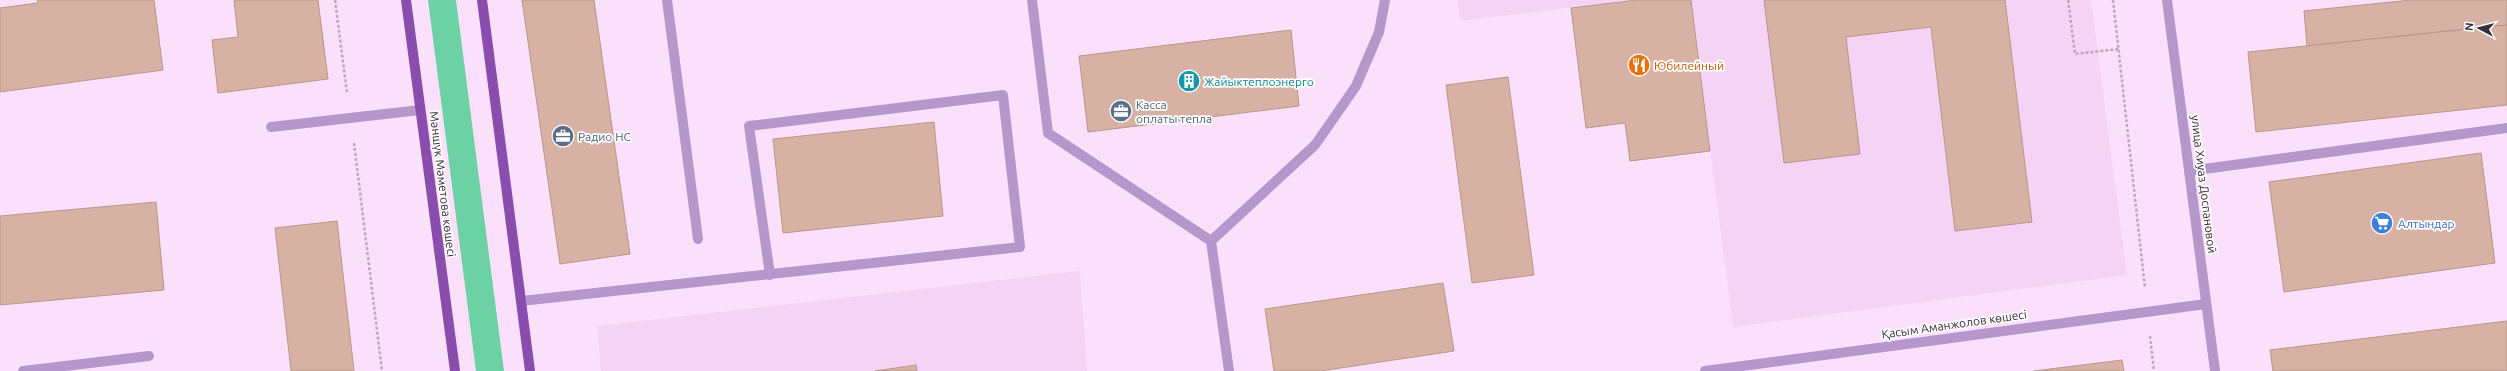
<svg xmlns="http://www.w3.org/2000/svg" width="2507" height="371" font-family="Ubuntu,sans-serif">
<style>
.built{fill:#f4d3f4}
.green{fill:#6cd1a5}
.building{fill:#d6b1a4;stroke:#ba968a}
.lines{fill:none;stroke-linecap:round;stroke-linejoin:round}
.path{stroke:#bea8be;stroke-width:2.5;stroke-dasharray:3 2;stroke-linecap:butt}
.service{stroke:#b697cc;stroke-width:10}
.minor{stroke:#b697cc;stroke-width:10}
.primary{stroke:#8a4dae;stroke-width:10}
.labels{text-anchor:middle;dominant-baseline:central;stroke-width:3.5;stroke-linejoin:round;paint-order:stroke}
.food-label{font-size:12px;fill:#c56008;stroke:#fff;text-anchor:start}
.culture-label{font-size:12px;fill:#0d838f;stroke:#fff;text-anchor:start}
.service-label{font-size:12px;fill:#4e5e75;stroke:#fff;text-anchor:start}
.street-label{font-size:12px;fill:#382d38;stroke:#fff}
.shop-label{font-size:12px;fill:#366cbe;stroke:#fff;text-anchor:start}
</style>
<rect width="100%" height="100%" fill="#fbe0fb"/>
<g class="built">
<polygon points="1458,0 1635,0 1460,21"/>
<polygon points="1691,0 2091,0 2127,275 1733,327"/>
<polygon points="1080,271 1087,371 601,371 597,326"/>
</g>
<polygon class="green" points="428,0 456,0 504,371 476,371"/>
<g class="building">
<polygon points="37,0 154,0 163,70 0,92 0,8 38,3"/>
<polygon points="234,0 318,0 328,79 218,93 212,40 238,37"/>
<polygon points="522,0 594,0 630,254 560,264"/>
<polygon points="1637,0 1691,0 1710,151 1630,161 1625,123 1586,128 1571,8"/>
<polygon points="1764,0 2005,0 2032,222 1955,231 1931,27 1846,37 1860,154 1784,163"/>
<polygon points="2411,0 2507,0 2507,25 2307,46 2304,11"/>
<polygon points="2507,25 2507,105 2256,132 2248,52"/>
<polygon points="1291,30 1299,106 1088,132 1079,56"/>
<polygon points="1508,77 1534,275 1472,283 1446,85"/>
<polygon points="934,122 943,216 783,233 773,139"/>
<polygon points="2481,153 2495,263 2284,292 2269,182"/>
<polygon points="156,202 164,290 0,305 0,216"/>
<polygon points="337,221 354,371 291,371 275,228"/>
<polygon points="1443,283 1454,351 1320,371 1274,371 1265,309"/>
<polygon points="2507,321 2507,371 2273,371 2270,350"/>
<polygon points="2122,360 2124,371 2034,371"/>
<polygon points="916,365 917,371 875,371"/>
</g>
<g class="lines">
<g class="path">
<polyline points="335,0 347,93"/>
<polyline points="2068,0 2075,54 2119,49"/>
<polyline points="2113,0 2145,288"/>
<polyline points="354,143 382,371"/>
<polyline points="2150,336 2154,371"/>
</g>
<g class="service">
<polyline points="667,0 698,239"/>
<polyline points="1032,0 1048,133 1211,241 1229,371"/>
<polyline points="271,127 420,110"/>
<polyline points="2189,171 2507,128"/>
<polyline points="1211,241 1315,145 1356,86 1379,32 1385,0"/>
<polyline points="521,301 1020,247 1003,95 749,126 770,275"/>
<polyline points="23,371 149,356"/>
</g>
<g class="minor">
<polyline points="2167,0 2215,371"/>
<polyline points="1705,371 2206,304"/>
</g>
<g class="primary">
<polyline points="406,0 455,371"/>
<polyline points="482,0 530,371"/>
</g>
</g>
<defs>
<g id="restaurant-disc" transform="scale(1.15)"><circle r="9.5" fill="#e8710a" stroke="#fff"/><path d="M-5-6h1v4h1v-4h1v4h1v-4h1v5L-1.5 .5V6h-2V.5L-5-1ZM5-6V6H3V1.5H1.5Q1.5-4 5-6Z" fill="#fff"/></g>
<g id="building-disc" transform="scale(1.15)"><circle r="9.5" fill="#0f9aa8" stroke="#fff"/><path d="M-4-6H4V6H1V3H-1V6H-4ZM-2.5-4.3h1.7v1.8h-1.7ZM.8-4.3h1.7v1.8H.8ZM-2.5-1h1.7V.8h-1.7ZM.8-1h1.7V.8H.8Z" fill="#fff"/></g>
<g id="office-disc" transform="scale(1.15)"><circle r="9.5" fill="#5c6f8a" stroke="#fff"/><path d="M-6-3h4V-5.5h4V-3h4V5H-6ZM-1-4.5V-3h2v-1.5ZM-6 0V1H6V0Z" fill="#fff"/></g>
<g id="supermarket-disc" transform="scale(1.15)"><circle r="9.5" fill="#3f7fe0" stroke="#fff"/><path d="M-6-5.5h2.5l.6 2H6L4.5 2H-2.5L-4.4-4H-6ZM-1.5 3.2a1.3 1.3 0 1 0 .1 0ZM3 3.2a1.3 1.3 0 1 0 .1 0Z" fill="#fff"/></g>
</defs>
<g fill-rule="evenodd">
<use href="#restaurant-disc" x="1639" y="65"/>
<use href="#building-disc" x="1189" y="81"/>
<use href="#office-disc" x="1121" y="111"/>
<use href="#office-disc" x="563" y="136"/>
<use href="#supermarket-disc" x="2382" y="223"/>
</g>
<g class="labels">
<g class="food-label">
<text x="1654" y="65">Юбилейный</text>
</g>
<g class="culture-label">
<text x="1204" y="81">Жайыктеплоэнерго</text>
</g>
<g class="service-label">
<text x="1136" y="104">Касса<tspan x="1136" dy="14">оплаты тепла</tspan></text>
<text x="578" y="136">Радио НС</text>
</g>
<g class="street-label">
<text transform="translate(443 184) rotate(83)">Мәншүк Мәметова көшесі</text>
<text transform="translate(2204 184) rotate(83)">улица Хиуаз Доспановой</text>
<text transform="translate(1954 324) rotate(-8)">Қасым Аманжолов көшесі</text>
</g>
<g class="shop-label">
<text x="2398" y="223">Алтындар</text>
</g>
</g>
<g transform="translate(2479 28) rotate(277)" stroke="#ffffff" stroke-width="3" paint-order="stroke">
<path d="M0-3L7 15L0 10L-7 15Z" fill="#382d38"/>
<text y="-6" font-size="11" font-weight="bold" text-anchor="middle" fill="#382d38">N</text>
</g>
</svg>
